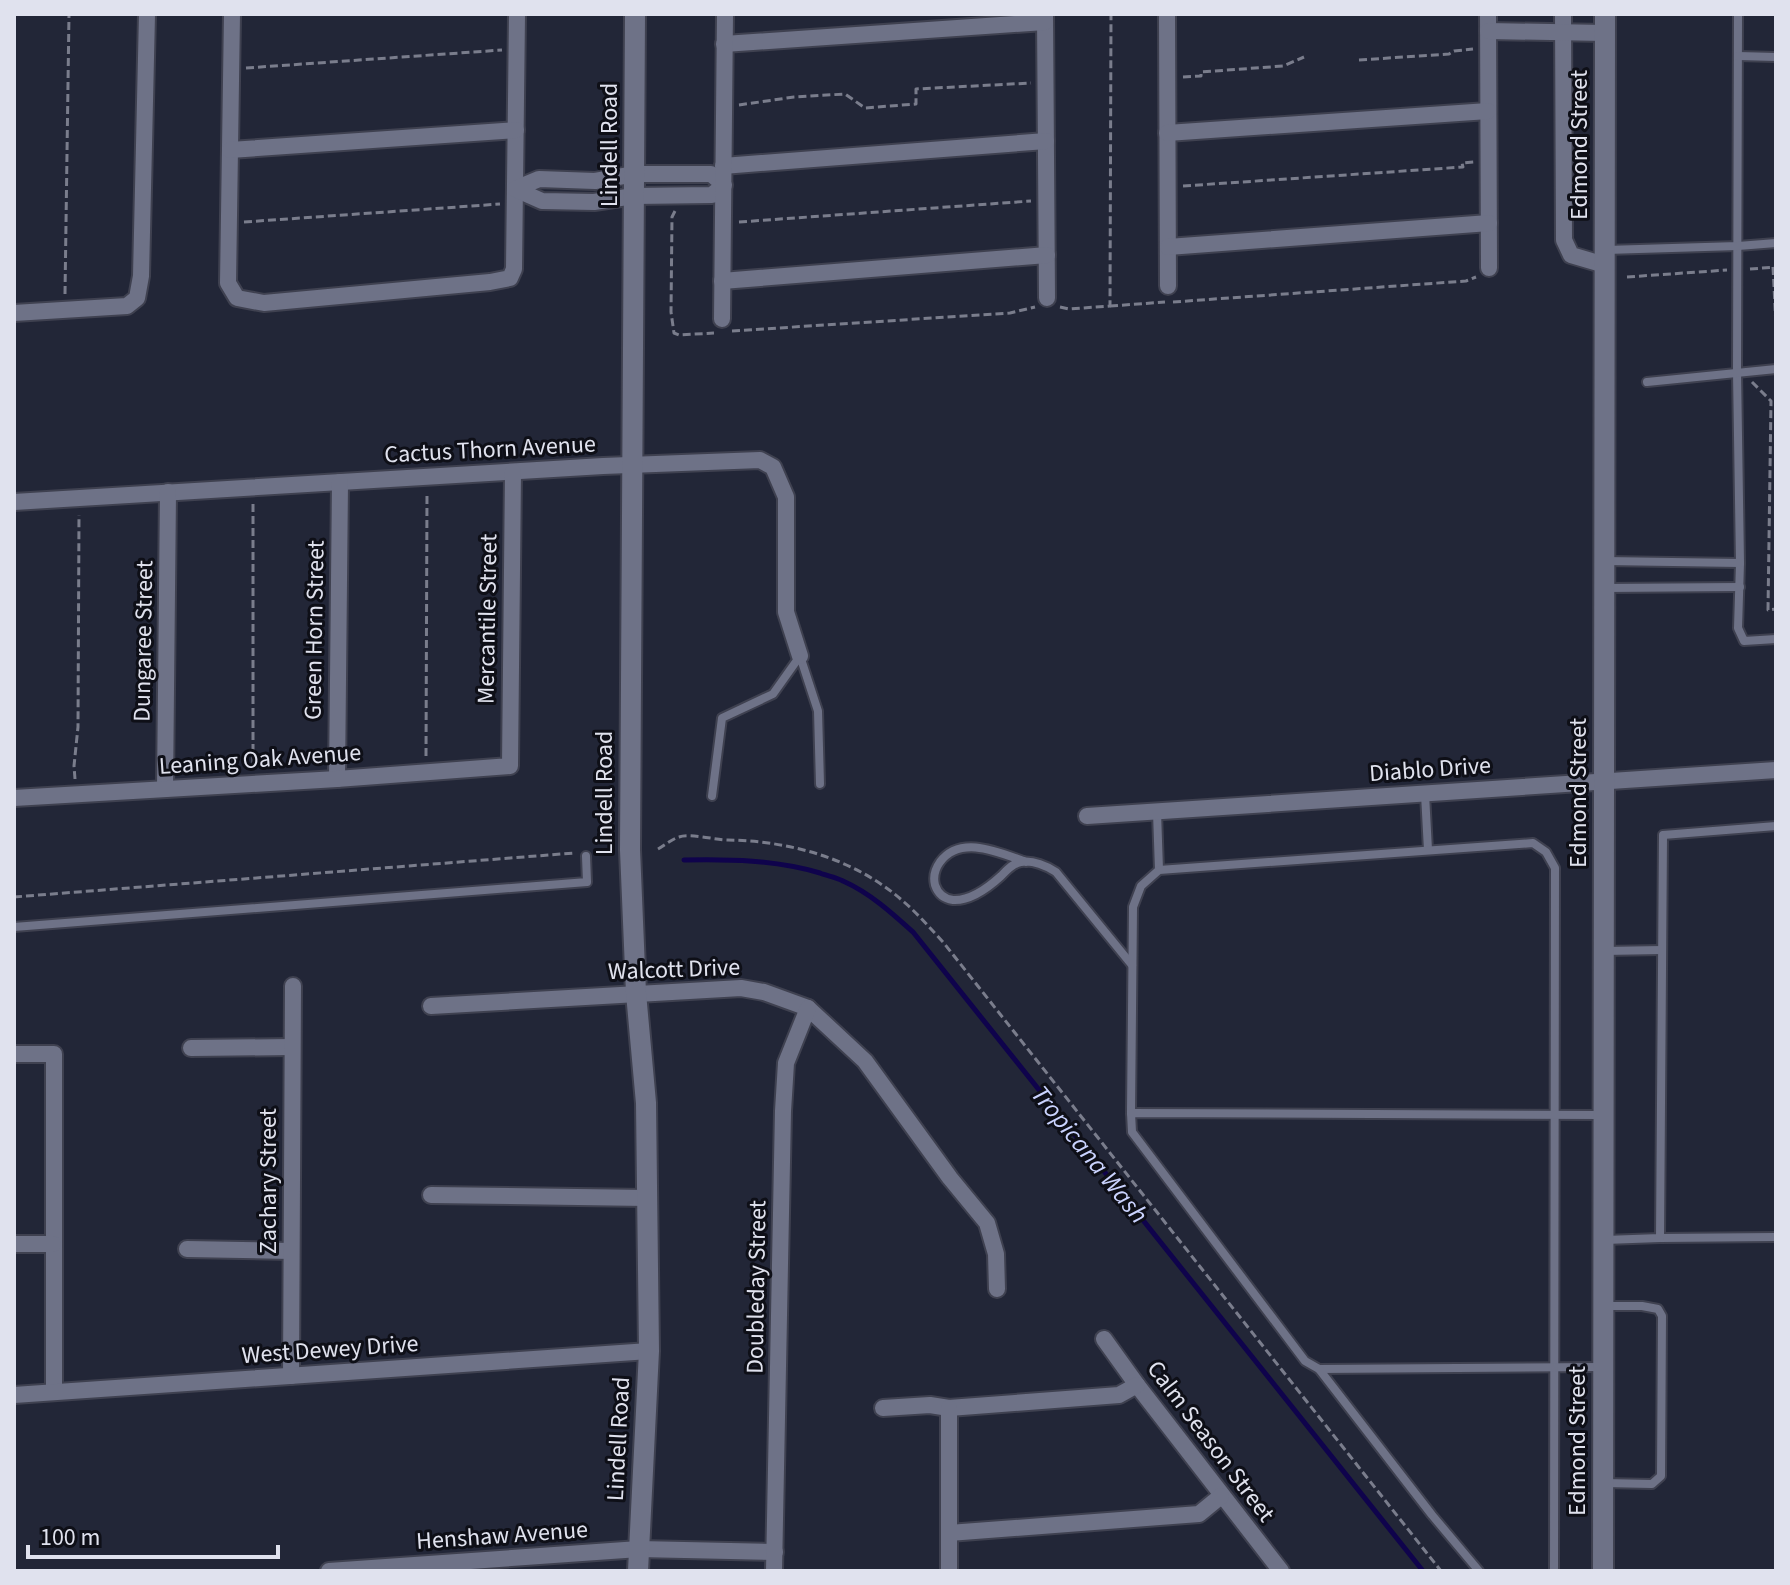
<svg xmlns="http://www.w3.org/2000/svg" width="1790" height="1585" font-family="'Source Sans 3',sans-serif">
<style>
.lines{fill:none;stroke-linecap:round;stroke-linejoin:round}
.stream{stroke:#0f034c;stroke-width:5}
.service-casing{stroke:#3f4150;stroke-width:12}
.minor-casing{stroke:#3f4150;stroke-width:20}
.tertiary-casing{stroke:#3f4150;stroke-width:24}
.path{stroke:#7a7d8c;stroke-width:3;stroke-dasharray:8 4;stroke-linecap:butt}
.service{stroke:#6e7287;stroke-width:8}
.minor{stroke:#6e7287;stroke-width:16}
.tertiary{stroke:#6e7287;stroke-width:20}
.labels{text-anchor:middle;stroke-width:6;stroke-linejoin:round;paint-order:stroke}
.street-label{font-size:24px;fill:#e0e2ee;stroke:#0e0f17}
.water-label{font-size:26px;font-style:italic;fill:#cad3fe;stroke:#0e0f17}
</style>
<rect width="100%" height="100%" fill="#222637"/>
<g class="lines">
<!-- stream -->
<path class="stream" d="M684 860C730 859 775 860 820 873 827 876 836 877 843 881 870 893 892 913 913 932L1423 1571"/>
<!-- service casing -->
<g class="service-casing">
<g id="service">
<polyline points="1738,14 1737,372 1740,563 1738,628 1744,641 1776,639"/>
<polyline points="1738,56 1776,57"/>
<polyline points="1606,250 1738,246 1776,243"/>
<polyline points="1647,382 1776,369"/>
<polyline points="1605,561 1740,563"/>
<polyline points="1604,588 1740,587"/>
<polyline points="800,656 818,711 820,784"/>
<polyline points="1425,794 1428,850"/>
<polyline points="712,796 722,718 773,694 800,656"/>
<polyline points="1157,812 1159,870"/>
<path d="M1026 862C1000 853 961 834 940 862 935 869 933 877 935 885 938 894 945 899 953 900 971 901 989 887 1001 876 1007 870 1013 863 1021 862 1033 860 1047 866 1056 872L1132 965"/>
<polyline points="14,927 587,882 586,856"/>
<polyline points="1604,951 1662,950"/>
<polyline points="1131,1113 1133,907 1141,886 1159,870 1533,843 1546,852 1555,868 1554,1571"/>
<polyline points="1660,1238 1776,1237"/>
<polyline points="1605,1240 1660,1238 1663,835 1776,826"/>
<polyline points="1602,1367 1319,1369 1305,1361 1132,1132 1131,1113 1603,1115"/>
<polyline points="1319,1369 1432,1515 1479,1571"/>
<polyline points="1604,1483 1652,1484 1661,1476 1662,1316 1658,1309 1642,1306 1604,1306"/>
</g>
</g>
<!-- minor casing -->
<g class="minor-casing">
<g id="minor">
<polyline points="232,14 228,283 237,298 264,303 490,282 510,278 514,269 517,14"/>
<polyline points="1045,14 1047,298"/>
<polyline points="1167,14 1168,286"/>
<polyline points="1488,14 1489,268"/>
<polyline points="1563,14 1564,240 1571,255 1605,265"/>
<polyline points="1488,31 1605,33"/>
<polyline points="724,44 1045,22"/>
<polyline points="1167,133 1488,111"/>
<polyline points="230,150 516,130"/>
<polyline points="723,166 1046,141"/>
<polygon points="635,174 711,174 724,185 712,195 634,196 594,202 542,201 515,189 539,179 595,181"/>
<polyline points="1168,247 1489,223"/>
<polyline points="722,281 1047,255"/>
<polyline points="14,313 127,306 137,298 141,276 147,14"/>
<polyline points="722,319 725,14"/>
<polyline points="14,502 603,466 760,460 773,467 786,497 786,612 800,656"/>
<polyline points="337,779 340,482"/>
<polyline points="165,789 168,492"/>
<polyline points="14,798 337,779 510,766 513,472"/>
<polyline points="1087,816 1776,770"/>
<polyline points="431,1006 741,988 764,992 808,1008 865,1061 950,1178 987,1223 996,1254 997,1289"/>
<polyline points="191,1048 292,1047"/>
<polyline points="14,1054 54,1054 54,1392"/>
<polyline points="431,1195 647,1198"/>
<polyline points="14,1244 53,1244"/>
<polyline points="187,1249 291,1251"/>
<polyline points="1104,1339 1137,1385 1281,1571"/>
<polyline points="291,1376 293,986"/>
<polyline points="14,1395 649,1351"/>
<polyline points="883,1408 930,1405 949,1408 1119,1395 1137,1385"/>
<polyline points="949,1533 1199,1514 1221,1496"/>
<polyline points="329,1571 639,1549 775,1552"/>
<polyline points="774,1571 783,1111 786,1063 808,1008"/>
<polyline points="949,1571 949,1408"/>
</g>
</g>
<!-- tertiary casing -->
<g class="tertiary-casing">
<g id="tertiary">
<polyline points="635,14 630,850 636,993 646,1103 649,1351 638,1571"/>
<polyline points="1603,1571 1605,14"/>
</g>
</g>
<!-- path -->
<g class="path">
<polyline points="1359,60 1449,54 1454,51 1473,49"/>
<polyline points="246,68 502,50"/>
<polyline points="1183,77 1201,76 1201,72 1283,66 1304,57"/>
<polyline points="739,105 794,97 845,94 865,108 916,104 916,89 1031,83"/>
<polyline points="1183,186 1463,167 1462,163 1474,162"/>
<polyline points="675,211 672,217 671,312 674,333 679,335 714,333"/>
<polyline points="244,222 500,204"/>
<polyline points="739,222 1031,201"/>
<polyline points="1773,267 1776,326"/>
<polyline points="1750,269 1776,267"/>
<polyline points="1627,277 1727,270"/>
<polyline points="65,294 69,14"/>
<polyline points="1173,302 1466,281 1476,277"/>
<polyline points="1110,306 1165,302"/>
<polyline points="1060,307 1069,309 1110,306 1111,14"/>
<polyline points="732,331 1010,313 1035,307"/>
<polyline points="1752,382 1771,401 1768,610 1776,609"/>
<polyline points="253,504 253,768"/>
<polyline points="426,756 427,492"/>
<polyline points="75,779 74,766 78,727 79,515"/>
<path d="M658 849C665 845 672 839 679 837 691 833 715 840 728 840 791 841 856 859 904 902 918 914 930 928 943 942L1441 1571"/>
<polyline points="14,897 574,853"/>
</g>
<!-- service -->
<use href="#service" class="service"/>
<!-- minor -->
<use href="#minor" class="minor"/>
<!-- tertiary -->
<use href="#tertiary" class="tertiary"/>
</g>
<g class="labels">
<!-- street labels -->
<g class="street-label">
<text transform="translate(609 145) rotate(-90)" y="8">Lindell Road</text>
<text transform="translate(1579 145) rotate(-90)" y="8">Edmond Street</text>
<text transform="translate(490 449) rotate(-3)" y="8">Cactus Thorn Avenue</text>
<text transform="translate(487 619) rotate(-89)" y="8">Mercantile Street</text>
<text transform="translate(314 630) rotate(-89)" y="8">Green Horn Street</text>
<text transform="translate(143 641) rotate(-89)" y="8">Dungaree Street</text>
<text transform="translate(260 759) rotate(-4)" y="8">Leaning Oak Avenue</text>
<text transform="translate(1430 769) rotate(-4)" y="8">Diablo Drive</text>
<text transform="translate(604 793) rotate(-90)" y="8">Lindell Road</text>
<text transform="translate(1578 793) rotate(-90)" y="8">Edmond Street</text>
<text transform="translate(674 969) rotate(-2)" y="8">Walcott Drive</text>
<text transform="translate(268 1181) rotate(-90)" y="8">Zachary Street</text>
<text transform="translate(756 1287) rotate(-89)" y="8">Doubleday Street</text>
<text transform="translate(330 1349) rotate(-4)" y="8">West Dewey Drive</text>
<text transform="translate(618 1439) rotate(-87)" y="8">Lindell Road</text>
<text transform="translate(1211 1441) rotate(53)" y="8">Calm Season Street</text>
<text transform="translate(1577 1441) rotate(-90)" y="8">Edmond Street</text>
<text transform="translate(502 1535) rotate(-4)" y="8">Henshaw Avenue</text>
</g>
<!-- water labels -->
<g class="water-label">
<text transform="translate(1090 1154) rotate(51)" y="9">Tropicana Wash</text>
</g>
</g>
<!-- border -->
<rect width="1790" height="1585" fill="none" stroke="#e0e2ee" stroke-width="32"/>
<!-- scale -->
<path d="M28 1545v12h250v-12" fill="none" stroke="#e0e2ee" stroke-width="4"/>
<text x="40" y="1545" font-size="24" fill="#e0e2ee" stroke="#0e0f17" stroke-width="6" paint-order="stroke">100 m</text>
</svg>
